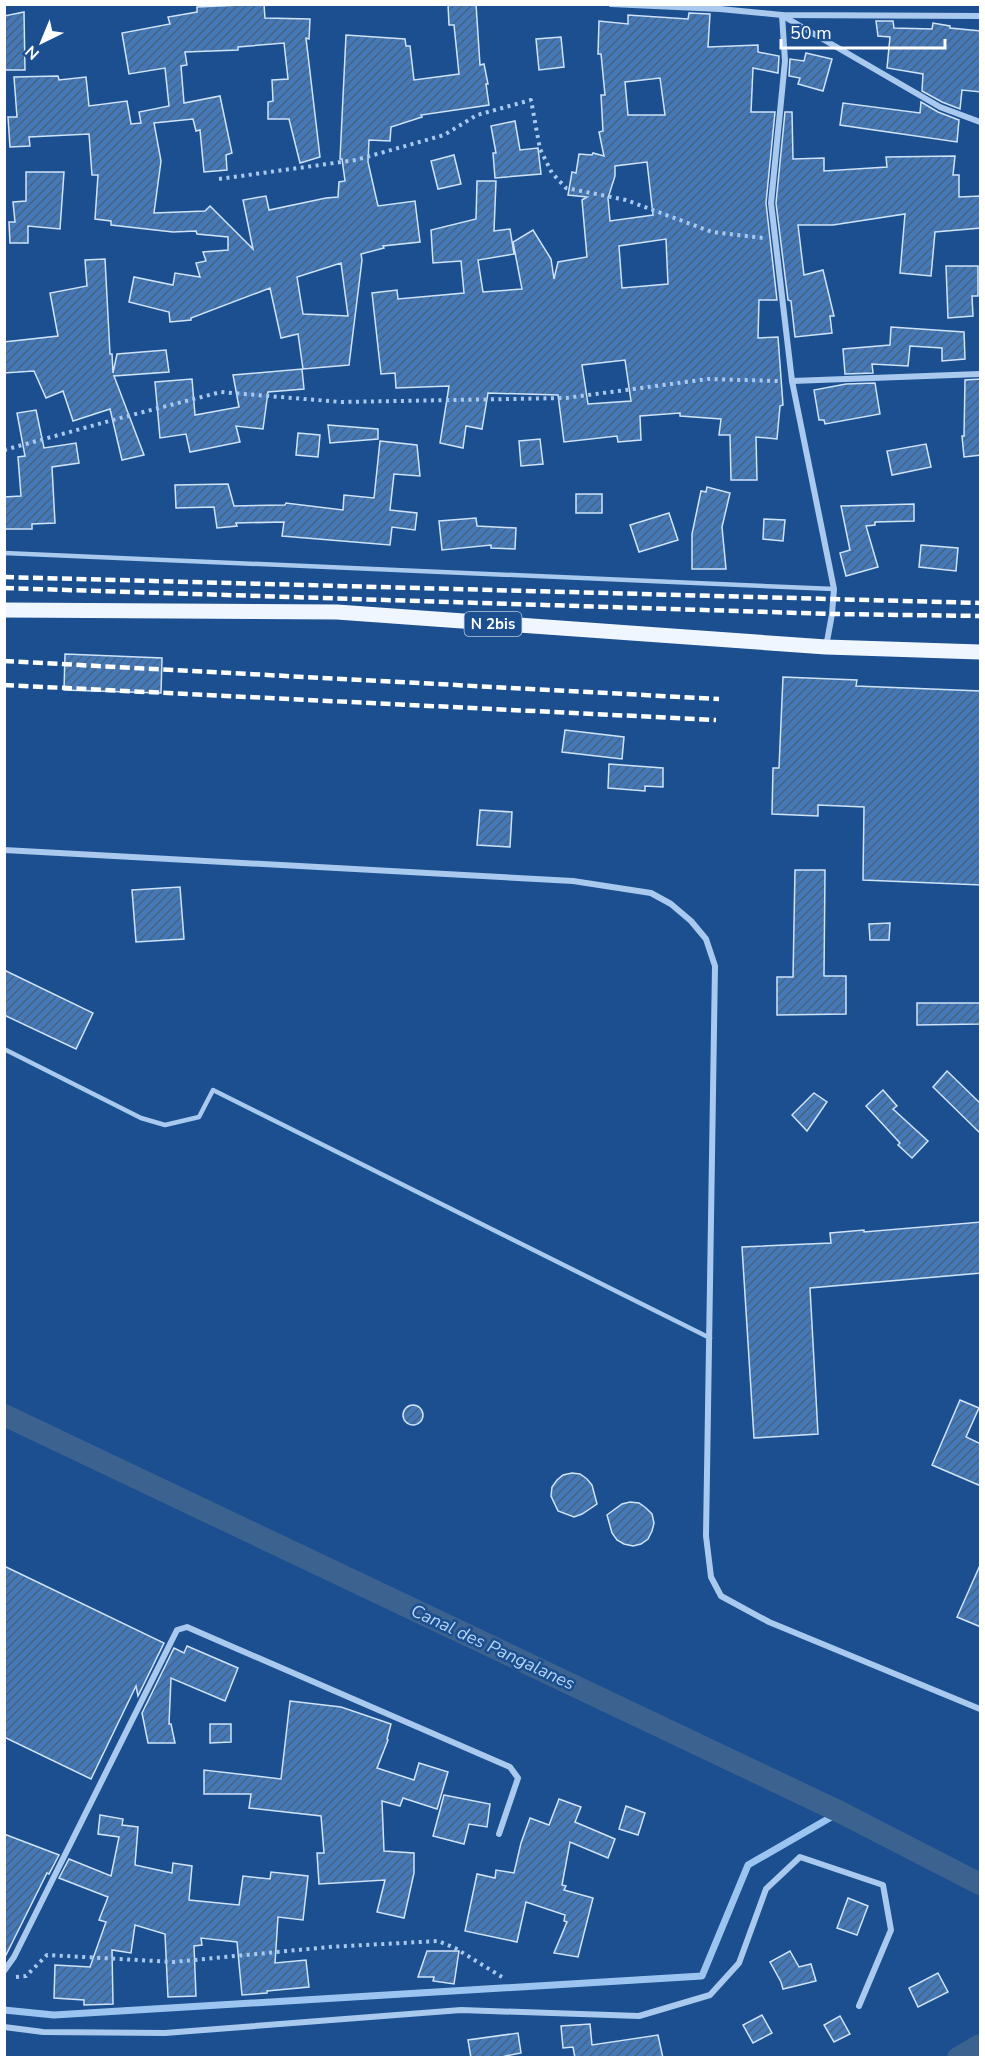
<svg xmlns="http://www.w3.org/2000/svg" width="985" height="2062" font-family="'Nunito Sans',sans-serif">
<style>
.lines{fill:none;stroke-linecap:round;stroke-linejoin:round}
.stream{stroke:#9cc4f0;stroke-width:7}
.canal{stroke:#3c6290;stroke-width:22}
.building{fill:url(#building-hatch);stroke:#cfe3fa;stroke-width:1.5;fill-rule:evenodd}
.path{stroke:#a9c9ee;stroke-width:4;stroke-dasharray:3 4.5;stroke-linecap:butt}
.lane{stroke:#a9c9ee;stroke-width:4.5}
.street{stroke:#a9c9ee;stroke-width:6}
.primary{stroke:#f0f6ff;stroke-width:15}
.rail{stroke:#fff;stroke-width:4.5;stroke-dasharray:10 4.5;stroke-linecap:butt}
.labels{text-anchor:middle;stroke-width:5;stroke-linejoin:round;paint-order:stroke}
.shield{fill:#1b4f8f;stroke:#bbcadd;stroke-width:1.5}
.shield-label{font-size:15px;font-weight:bold;fill:#fff}
.water-label{font-size:18px;font-style:italic;fill:#b5d3f5;stroke:#1b4f8f}
</style>
<defs>
<pattern id="building-hatch" width="6" height="6" patternUnits="userSpaceOnUse" patternTransform="scale(1.5)"><rect width="6" height="6" fill="#4478b7"/><path d="M-1 1l2-2M0 6l6-6M5 7l2-2" fill="none" stroke="#486282"/></pattern>
</defs>
<rect width="100%" height="100%" fill="#1b4f8f"/>
<g class="lines">
<!-- stream -->
<polyline class="stream" points="4,2010 54,2015 702,1976 748,1865 840,1812"/>
<!-- canal -->
<g class="canal">
<polyline points="4,1415 840,1812 980,1884"/>
<polyline points="958,2058 980,2045"/>
</g>
</g>
<!-- building -->
<g class="building">
<path d="M264 4 265 18 310 19 309 39 306 38 320 157 300 163 289 119H268V102L273 101 272 80 288 79 284 43 238 47V50L185 52 187 65 181 66 184 103 220 96 232 153 226 155 227 170 204 172 200 130 196 131 193 119 154 123 161 161 154 213 205 211 210 206 253 249 243 200 266 196 269 210 326 198 338 197 339 182 345 181 342 159H340L346 35 405 39 406 46H410L414 80 459 74 454 25H449L448 4H476L480 65 484 64 488 84H486L489 105 421 115 422 117 391 127 390 141 369 140 368 162 378 206 415 201 420 242 383 246 384 248 361 254 362 260 349 365 303 369 298 334 281 338 270 288 191 318V320L170 322 169 312 129 302 134 277 173 285 175 273 200 277 196 263 206 261 203 252 228 250V237L197 234 196 231 173 232 111 225V221L95 219 98 175H92L89 134 29 137 30 146 10 147 8 117H17L14 77 58 76 59 80 86 77 89 106 127 101 131 124 141 123 139 112 169 106 165 68 129 74 122 33 170 24 168 17 197 12V7ZM341 263 348 316 303 314 297 277Z"/>
<polygon points="24,12 25,70 4,70 4,16"/>
<path d="M689 13 710 14 708 47 758 45V52L779 56 778 73 753 68 751 112H775L766 203 777 300H759L758 338 778 337 783 405 780 406 777 439 756 437 757 480H731L730 435H719L721 419 680 416V413L640 416 641 440 618 442 617 436 564 442 558 395 488 393 482 429 466 426 463 448 440 443 449 386 396 388 395 373 381 374 372 293 397 290 398 299 464 293 461 261 433 263 431 230 476 219 477 181H496L494 231 510 229 514 254 478 260 483 292 522 289 513 242 533 230 551 259 554 279 558 262 587 257 582 200 587 197 568 195 572 172 576 173 579 154 592 155 593 153 604 156 599 132 603 131 601 95H605L601 54H598L599 21 628 24V15L688 19ZM660 78 665 115H628L625 82ZM647 162 653 215 610 221 608 198 615 176V166ZM666 239 668 284 622 288 619 246ZM625 360 631 401 588 404 582 365Z"/>
<polygon points="876,21 893,21 894,28 932,29 933,23 950,26 950,28 981,31 981,92 962,90 960,109 942,102 922,91 923,74 887,68 890,37 878,36"/>
<polygon points="561,37 564,67 539,70 536,39"/>
<polygon points="806,53 832,59 823,91 798,84 800,78 789,76 790,59 804,61"/>
<polygon points="921,102 938,112 959,120 957,142 840,125 843,103 920,113"/>
<polygon points="785,112 792,112 793,159 824,158 824,171 887,167 886,157 955,156 953,175 959,175 959,197 980,196 981,228 935,232 931,276 900,273 905,214 833,225 798,225 804,275 823,270 834,316 830,316 832,333 795,337 791,301 788,300 776,203"/>
<polygon points="515,121 520,150 538,148 541,174 495,178 493,153 496,153 491,126"/>
<polygon points="454,155 461,184 438,189 431,161"/>
<polygon points="26,172 64,172 60,229 28,226 28,243 10,243 9,222 15,222 13,202 26,201"/>
<polygon points="105,259 110,354 112,354 113,373 117,354 166,350 169,372 114,376 144,455 122,460 110,409 73,421 63,391 46,398 34,371 4,373 4,342 58,336 50,293 87,286 85,260"/>
<polygon points="946,266 978,266 978,296 972,296 973,316 948,318"/>
<polygon points="891,327 964,332 965,359 942,361 942,348 910,346 908,366 872,364 873,373 845,374 843,349 890,345"/>
<polygon points="302,369 304,389 268,392 263,429 236,426 240,442 190,452 186,434 160,438 155,382 192,379 195,415 239,407 233,375"/>
<polygon points="981,379 981,455 964,457 962,436 964,436 965,380"/>
<polygon points="875,383 880,414 825,424 824,420 819,420 814,390 846,384"/>
<polygon points="36,410 44,448 76,443 79,463 52,467 55,523 32,524 32,529 4,529 4,497 21,496 18,457 25,456 17,413"/>
<polygon points="328,425 378,429 378,439 330,443"/>
<polygon points="298,433 320,435 318,457 296,455"/>
<polygon points="540,439 543,464 521,466 519,441"/>
<polygon points="380,441 417,445 420,476 394,474 390,510 417,513 415,530 392,527 390,545 282,536 284,522 236,523 237,526 217,528 214,507 176,508 175,485 228,484 234,506 285,505 286,503 343,510 344,495 374,498"/>
<polygon points="926,444 931,467 892,475 887,451"/>
<polygon points="707,487 730,493 722,527 726,569 692,569 692,534 701,491 706,492"/>
<rect x="576" y="494" width="26" height="19"/>
<polygon points="914,504 914,521 875,522 875,525 866,526 878,567 846,576 840,553 850,550 841,506"/>
<polygon points="669,513 678,540 639,552 630,525"/>
<polygon points="476,518 477,526 516,528 515,549 491,548 491,545 442,550 439,521"/>
<polygon points="764,519 785,520 783,541 763,539"/>
<polygon points="921,545 958,548 956,571 919,567"/>
<polygon points="65,654 162,658 161,693 64,690"/>
<polygon points="783,677 857,680 856,686 981,691 981,885 863,880 864,807 818,805 818,816 772,814 773,768 779,768"/>
<polygon points="565,730 624,737 622,759 562,752"/>
<polygon points="609,764 663,768 663,787 645,786 645,791 608,788"/>
<polygon points="480,810 512,812 510,847 477,845"/>
<polygon points="795,870 825,870 824,976 846,976 846,1014 777,1015 777,977 793,977"/>
<polygon points="180,887 184,939 136,942 132,890"/>
<polygon points="890,923 889,940 870,940 869,924"/>
<polygon points="4,970 93,1013 76,1049 4,1015"/>
<polygon points="917,1003 981,1003 981,1024 917,1025"/>
<polygon points="947,1071 981,1104 981,1134 933,1087"/>
<polygon points="883,1090 897,1106 893,1109 928,1141 912,1158 898,1145 900,1143 866,1106"/>
<polygon points="814,1093 827,1102 807,1131 792,1115"/>
<polygon points="981,1222 981,1273 810,1288 818,1434 754,1438 742,1247 831,1243 830,1233 864,1230 864,1232"/>
<polygon points="960,1400 979,1408 966,1437 981,1444 981,1486 932,1465"/>
<circle cx="413" cy="1415" r="10"/>
<polygon points="572,1473 580,1474 587,1479 592,1485 597,1504 582,1514 574,1517 558,1511 551,1496 552,1487 557,1480 563,1475"/>
<polygon points="630,1502 639,1503 646,1508 652,1514 654,1523 652,1531 648,1539 641,1544 633,1546 624,1544 617,1540 612,1533 607,1515 622,1504"/>
<polygon points="981,1563 981,1627 957,1617"/>
<polygon points="4,1566 164,1643 138,1696 136,1686 91,1779 4,1737"/>
<polygon points="187,1646 238,1668 225,1701 171,1678 169,1724 171,1724 175,1743 148,1743 142,1713 174,1648 184,1653"/>
<polygon points="290,1701 341,1707 391,1724 387,1739 388,1740 377,1768 414,1780 419,1763 448,1772 437,1809 403,1798 400,1806 382,1801 384,1851 414,1853 414,1873 404,1918 377,1912 385,1880 319,1884 317,1853 324,1853 321,1816 249,1808 251,1794 204,1794 204,1770 281,1779"/>
<polygon points="210,1724 231,1724 231,1742 210,1743"/>
<polygon points="444,1795 490,1804 487,1827 469,1824 464,1844 433,1836"/>
<polygon points="559,1799 581,1807 575,1822 615,1839 608,1858 570,1842 562,1885 566,1886 564,1890 593,1898 578,1957 554,1953 567,1922 564,1921 565,1915 526,1902 517,1942 465,1931 477,1874 495,1878 496,1870 514,1873 521,1843 530,1818 549,1825"/>
<polygon points="626,1806 645,1813 638,1835 619,1829"/>
<polygon points="100,1815 123,1819 122,1825 138,1827 135,1865 172,1873 173,1863 192,1866 189,1900 239,1905 243,1876 270,1879 271,1872 308,1876 303,1920 278,1917 275,1963 306,1960 309,1987 267,1991 267,1993 242,1995 237,1942 201,1938 202,1945 194,1946 196,1996 168,1997 165,1934 135,1925 131,1953 112,1950 113,2004 84,2005 84,2000 54,1998 55,1965 90,1967 106,1922 99,1920 108,1897 59,1878 69,1859 111,1876 119,1837 98,1834"/>
<polygon points="4,1834 59,1855 49,1874 47,1873 4,1959"/>
<polygon points="848,1898 868,1906 857,1935 837,1928"/>
<polygon points="427,1951 459,1951 454,1984 433,1981 434,1977 418,1977"/>
<polygon points="790,1951 799,1967 811,1964 816,1981 783,1989 781,1982 770,1962"/>
<polygon points="938,1973 948,1992 918,2007 909,1988"/>
<polygon points="762,2015 772,2033 753,2043 743,2025"/>
<polygon points="840,2016 850,2034 834,2042 824,2025"/>
<polygon points="590,2024 592,2045 658,2035 663,2058 575,2058 573,2047 563,2048 561,2026"/>
<polygon points="518,2033 521,2053 505,2056 505,2058 471,2058 468,2040"/>
</g>
<g class="lines">
<!-- path -->
<g class="path">
<polyline points="4,163 4,221"/>
<polyline points="219,179 356,160 444,135 477,115 531,100 540,149 552,173 566,188 626,200 712,232 763,238"/>
<polyline points="4,450 124,417 221,392 341,402 566,398 708,379 779,381"/>
<polyline points="16,1977 26,1976 47,1955 173,1962 329,1947 438,1941 455,1948 502,1977"/>
</g>
<!-- lane -->
<g class="lane">
<polyline points="4,553 834,589"/>
<polyline points="4,1049 141,1118 165,1125 199,1117 213,1090 710,1338"/>
</g>
<!-- street -->
<g class="street">
<polyline points="611,4 720,9 782,15 980,16"/>
<polyline points="782,15 785,61 771,203 792,381 834,589 832,614 826,647"/>
<polyline points="783,16 940,107 980,122"/>
<polyline points="792,381 980,374"/>
<polyline points="4,850 573,881 651,893 671,904 691,921 706,939 715,966 706,1536 711,1577 721,1596 769,1622 980,1709"/>
<polyline points="4,1971 14,1957 177,1630 187,1627 510,1767 518,1778 499,1834"/>
<polyline points="4,2027 43,2032 165,2033 461,2010 639,2016 710,1995 739,1963 766,1889 800,1857 883,1885 891,1930 859,2006"/>
</g>
<!-- primary -->
<polyline class="primary" points="4,610 337,612 826,647 980,652"/>
<!-- rail -->
<g class="rail">
<polyline points="4,577 980,603"/>
<polyline points="4,588 832,614 980,616"/>
<polyline points="4,661 719,699"/>
<polyline points="4,685 716,720"/>
</g>
</g>
<g class="labels">
<!-- shield labels -->
<rect class="shield" x="464.5" y="612" width="57" height="24" rx="4.5"/>
<g class="shield-label">
<text x="493" y="629">N 2bis</text>
</g>
<!-- water labels -->
<g class="water-label">
<text transform="translate(493 1647) rotate(25)" y="6">Canal des Pangalanes</text>
</g>
</g>
<!-- border -->
<rect width="985" height="2062" fill="none" stroke="#ffffff" stroke-width="12"/>
<!-- north arrow -->
<g transform="translate(42 42) rotate(223)" stroke="#1b4f8f" stroke-width="4.5" paint-order="stroke">
<path d="M0-4.5L10 22L0 15L-10 22Z" fill="#ffffff"/>
<text y="-9" font-size="16" font-weight="bold" text-anchor="middle" fill="#ffffff">N</text>
</g>
<!-- scale -->
<path d="M781 39v9h164v-9" fill="none" stroke="#ffffff" stroke-width="3"/>
<text x="790" y="39" font-size="18" fill="#ffffff" stroke="#1b4f8f" stroke-width="4.5" paint-order="stroke">50 m</text>
</svg>
